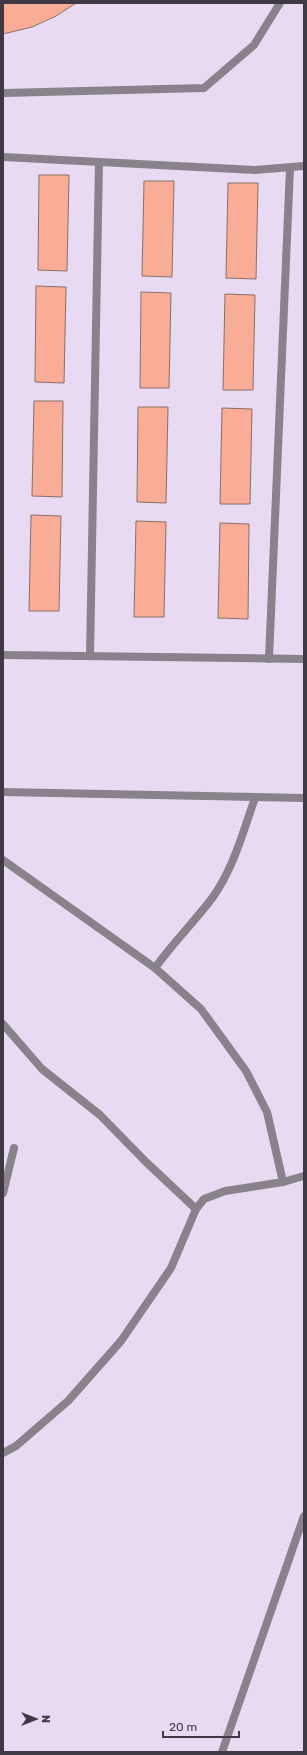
<svg xmlns="http://www.w3.org/2000/svg" width="307" height="1755" font-family="Rubik,sans-serif">
<style>
.building{fill:#f9ad97;stroke:#8a6f67}
.lines{fill:none;stroke-linecap:round;stroke-linejoin:round}
.lane{stroke:#89828b;stroke-width:8}
.street{stroke:#89828b;stroke-width:8}
</style>
<rect width="100%" height="100%" fill="#e7daf2"/>
<!-- building -->
<g class="building">
<polygon points="3,3 76,3 56,16 32,27 3,34"/>
<polygon points="39,175 69,175 67,271 38,270"/>
<polygon points="144,181 174,181 172,277 142,276"/>
<polygon points="228,183 258,183 256,279 226,278"/>
<polygon points="36,286 66,287 64,383 35,382"/>
<polygon points="141,292 171,293 169,388 140,388"/>
<polygon points="225,294 255,295 253,390 223,390"/>
<polygon points="34,401 63,401 62,497 32,496"/>
<polygon points="138,407 168,407 166,503 137,502"/>
<polygon points="222,408 252,409 250,504 220,504"/>
<polygon points="31,515 61,516 59,611 29,611"/>
<polygon points="136,521 166,522 164,617 134,617"/>
<polygon points="220,523 249,524 248,619 218,618"/>
</g>
<g class="lines">
<!-- lane -->
<g class="lane">
<polyline points="3,93 204,88 254,45 280,3"/>
<polyline points="3,157 255,170 304,166"/>
<polyline points="3,655 304,659"/>
<polyline points="90,656 99,162"/>
<polyline points="269,659 290,168"/>
</g>
<!-- street -->
<g class="street">
<polyline points="3,792 304,798"/>
<path d="M3 860 155 968C173 943 195 921 213 897 234 867 243 832 255 798"/>
<polyline points="155,968 201,1009 246,1071 267,1112 283,1182"/>
<polyline points="3,1024 42,1069 100,1115 145,1161 196,1209"/>
<polyline points="3,1193 14,1148"/>
<polyline points="3,1453 16,1446 68,1401 121,1341 171,1268 196,1209 204,1199 225,1191 283,1182 304,1176"/>
<polyline points="222,1752 304,1516"/>
</g>
</g>
<!-- border -->
<rect width="307" height="1755" fill="none" stroke="#3e3942" stroke-width="8"/>
<!-- north arrow -->
<g transform="translate(36 1719) rotate(90)" stroke="#e7daf2" stroke-width="3" paint-order="stroke">
<path d="M0-3L7 15L0 10L-7 15Z" fill="#3e3942"/>
<text y="-6" font-size="11" font-weight="bold" text-anchor="middle" fill="#3e3942">N</text>
</g>
<!-- scale -->
<path d="M163 1731v6h76v-6" fill="none" stroke="#3e3942" stroke-width="2"/>
<text x="169" y="1731" font-size="12" fill="#3e3942" stroke="#e7daf2" stroke-width="3" paint-order="stroke">20 m</text>
</svg>
